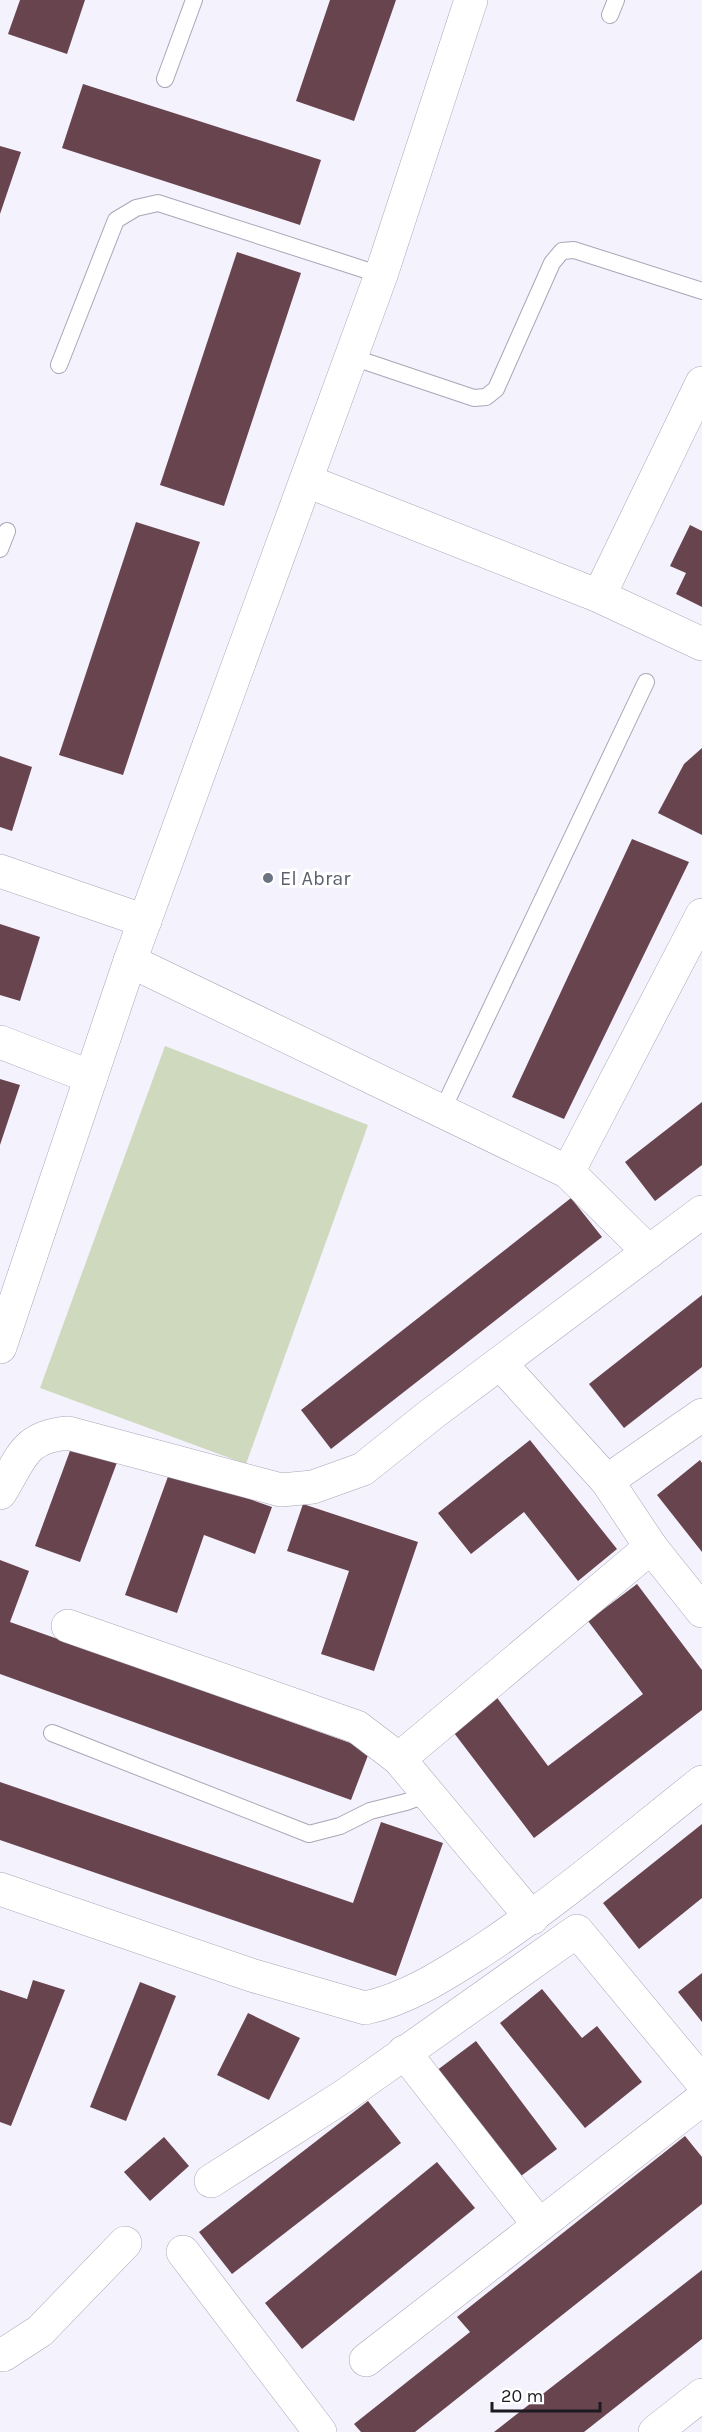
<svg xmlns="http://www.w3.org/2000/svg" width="702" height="2432" font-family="Karla,sans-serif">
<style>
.pitch{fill:#ced9be}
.building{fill:#68444f}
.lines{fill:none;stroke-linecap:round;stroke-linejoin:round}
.service-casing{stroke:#a9a6b7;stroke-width:18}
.minor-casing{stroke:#a9a6b7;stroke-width:34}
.service{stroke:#fff;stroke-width:16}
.minor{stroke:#fff;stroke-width:33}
.worship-dot{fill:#6b7280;stroke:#fff;stroke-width:2}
.labels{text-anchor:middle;stroke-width:6;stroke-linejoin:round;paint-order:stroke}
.worship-label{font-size:20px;fill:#5b616d;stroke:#fff;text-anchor:start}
</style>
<rect width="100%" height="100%" fill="#f4f2fd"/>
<!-- pitch -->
<polygon class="pitch" points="165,1046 368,1125 246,1464 40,1388"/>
<!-- building -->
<g class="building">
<polygon points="20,0 85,0 67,54 8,34"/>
<polygon points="330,0 396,0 354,121 296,101"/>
<polygon points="83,84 321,160 300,225 62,148"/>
<polygon points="0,146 21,152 0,214"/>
<polygon points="237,252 301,273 224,506 160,485"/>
<polygon points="136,522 200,542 123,775 59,755"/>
<polygon points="690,525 702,531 702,607 676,594 686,573 670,566"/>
<polygon points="702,748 702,835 658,813 684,764"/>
<polygon points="0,756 32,767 12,831 0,827"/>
<polygon points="632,839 689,862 564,1119 512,1097"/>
<polygon points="0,924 40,937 20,1001 0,995"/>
<polygon points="0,1079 20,1085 0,1145"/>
<polygon points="702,1102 702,1165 655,1201 625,1162"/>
<polygon points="571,1198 602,1237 331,1449 301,1410"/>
<polygon points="702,1295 702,1367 624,1428 589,1384"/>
<polygon points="74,1440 119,1457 80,1562 35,1546"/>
<polygon points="530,1440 617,1549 578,1581 524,1512 471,1554 438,1513"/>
<polygon points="700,1460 702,1463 702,1552 657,1495"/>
<polygon points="170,1471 272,1507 255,1554 204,1535 177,1613 125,1595"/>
<polygon points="303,1504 418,1542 374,1671 321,1654 349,1571 287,1551"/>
<polygon points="0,1560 29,1571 10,1622 370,1750 351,1800 0,1674"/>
<polygon points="637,1584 702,1670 702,1710 534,1838 451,1729 495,1695 548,1766 643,1694 588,1621"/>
<polygon points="0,1782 353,1903 381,1822 443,1843 396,1976 0,1840"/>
<polygon points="702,1824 702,1898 639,1949 603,1903"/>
<polygon points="702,1973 702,2022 678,1992"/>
<polygon points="33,1980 65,1990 11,2126 0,2122 0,1990 27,1999"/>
<polygon points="140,1982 176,1996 126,2121 90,2107"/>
<polygon points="542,1989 582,2038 597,2026 642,2082 585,2128 500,2023"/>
<polygon points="248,2013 300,2038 269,2100 217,2075"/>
<polygon points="476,2041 557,2149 509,2185 428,2077"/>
<polygon points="368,2101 401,2143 232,2274 199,2232"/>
<polygon points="685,2136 702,2157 702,2204 415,2432 361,2432 354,2424 470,2332 457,2317"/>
<polygon points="164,2137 189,2166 150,2201 124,2172"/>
<polygon points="437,2162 475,2208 302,2349 265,2303"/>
<polygon points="702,2270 702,2339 584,2432 494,2432"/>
</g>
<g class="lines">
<!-- service casing -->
<g class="service-casing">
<g id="service">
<polyline points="610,15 616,0"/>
<polyline points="165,79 194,0"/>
<polyline points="352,357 474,398 486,397 496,389 552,263 562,251 574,250 702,291"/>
<polyline points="59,365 116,220 136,208 158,203 381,275"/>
<polyline points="0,549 7,531"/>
<polyline points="442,1111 646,682"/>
<polyline points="52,1733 309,1834 340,1826 370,1811 406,1802 428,1794"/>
</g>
</g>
<!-- minor casing -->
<g class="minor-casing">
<g id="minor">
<polyline points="307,481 599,596 702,644"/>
<polyline points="599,596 702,383"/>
<polyline points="0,871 145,921"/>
<polyline points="130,961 568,1172 649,1252"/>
<polyline points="0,1042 91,1077"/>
<polyline points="568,1172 702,915"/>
<polyline points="0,1347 130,961 381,275 471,0"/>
<polyline points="500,1363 607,1481 651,1547 702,1611"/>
<polyline points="607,1481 702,1415"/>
<path d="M0 1493C22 1458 23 1437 68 1433L281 1490 313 1487 363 1469 433 1413 702 1212"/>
<polyline points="68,1626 357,1727 399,1759 532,1918"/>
<polyline points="399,1759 651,1547"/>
<path d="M0 1889 251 1975 365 2008C407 1999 444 1975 480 1952 558 1901 629 1840 702 1782"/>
<polyline points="404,2052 539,2225"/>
<polyline points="211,2181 344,2096 577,1931 702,2082"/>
<polyline points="183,2252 320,2432"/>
<polyline points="0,2354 3,2355 40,2331 125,2243"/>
<polyline points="366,2360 702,2099"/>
<polyline points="655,2432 702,2395"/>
</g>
</g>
<!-- service -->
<use href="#service" class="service"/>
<!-- minor -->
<use href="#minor" class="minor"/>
</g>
<!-- markers -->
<circle class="worship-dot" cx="268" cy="878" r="6"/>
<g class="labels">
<!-- worship labels -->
<g class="worship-label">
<text x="280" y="885">El Abrar</text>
</g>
</g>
<!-- scale -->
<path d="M492 2402v9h108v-9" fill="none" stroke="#1b1a20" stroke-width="3"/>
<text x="501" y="2402" font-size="18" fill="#1b1a20" stroke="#ffffff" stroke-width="4.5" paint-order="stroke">20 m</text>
</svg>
